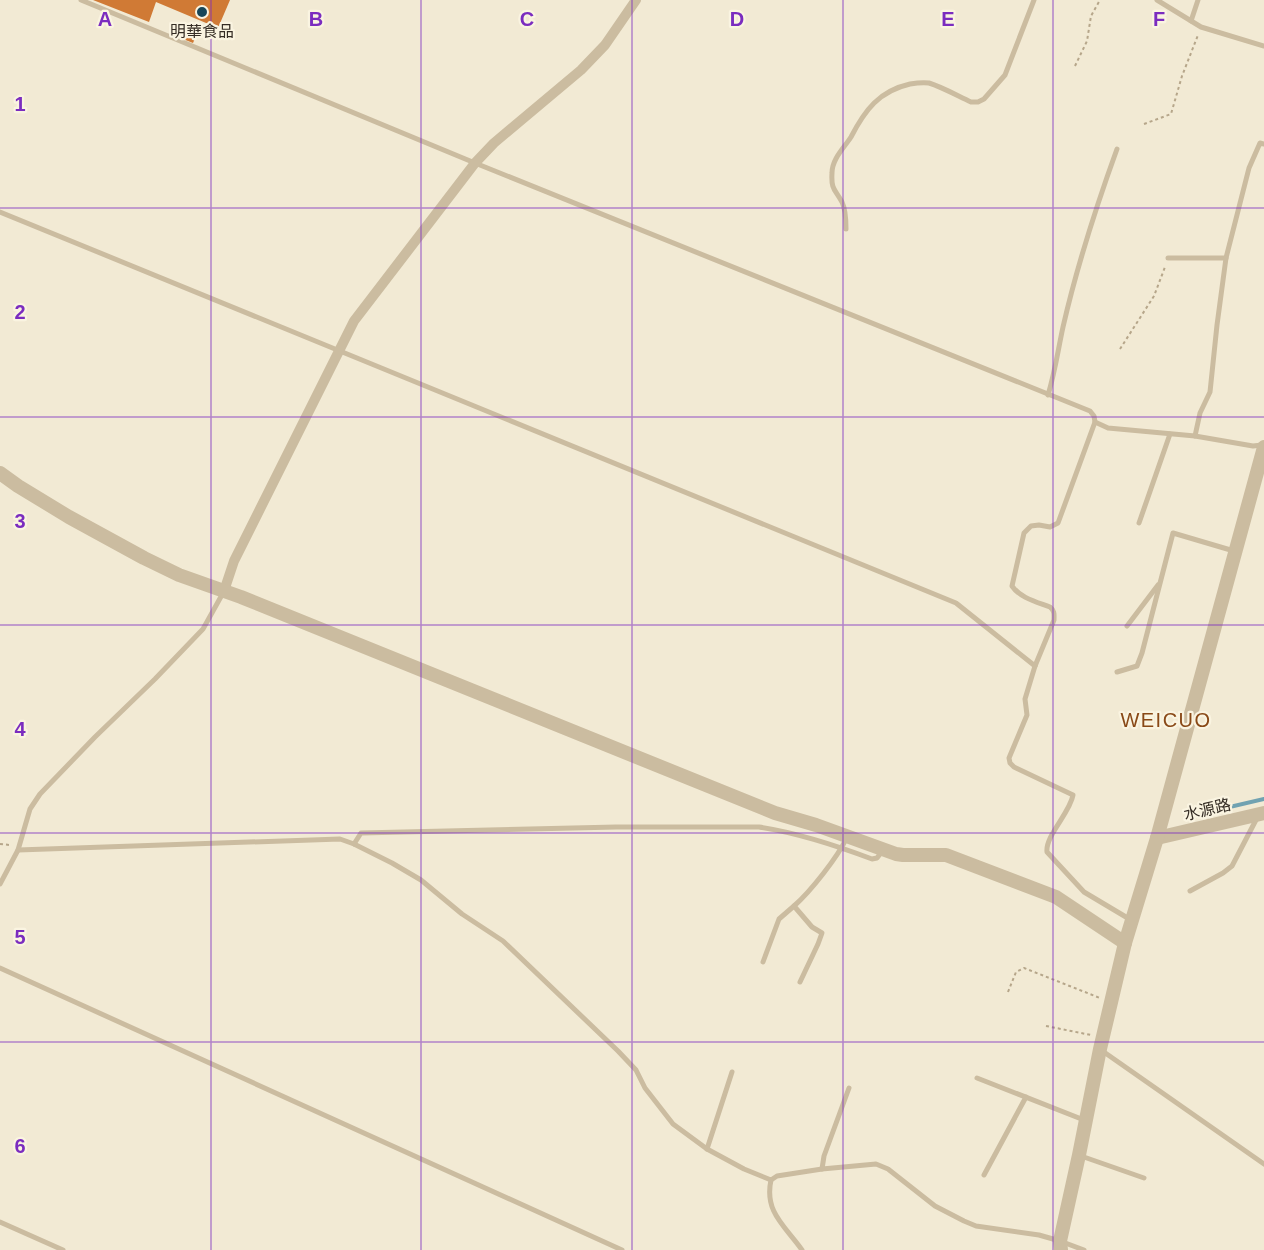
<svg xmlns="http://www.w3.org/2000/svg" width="1264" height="1250" font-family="Helvetica,'Noto Sans TC',sans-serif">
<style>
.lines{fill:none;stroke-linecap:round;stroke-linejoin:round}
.stream{stroke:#71a2b1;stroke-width:4}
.building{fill:#d07a35}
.path{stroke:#b6a68a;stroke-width:2;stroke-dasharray:3 3;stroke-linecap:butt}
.service{stroke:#cbbca0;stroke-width:5}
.minor{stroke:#cbbca0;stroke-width:10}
.tertiary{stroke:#cbbca0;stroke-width:14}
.grid{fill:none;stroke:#7b2cbf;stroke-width:1.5;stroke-opacity:0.55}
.poi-dot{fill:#174658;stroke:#faf4e1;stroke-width:2}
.labels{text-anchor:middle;stroke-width:4.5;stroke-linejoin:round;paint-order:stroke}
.poi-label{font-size:16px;fill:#342c24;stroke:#faf4e1}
.street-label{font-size:16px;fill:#342c24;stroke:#faf4e1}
.quarter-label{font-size:20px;letter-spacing:1.5px;fill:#894917;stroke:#faf4e1}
.grid-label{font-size:20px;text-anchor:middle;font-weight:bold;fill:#7b2cbf;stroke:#faf4e1;stroke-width:4.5;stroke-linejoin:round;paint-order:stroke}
</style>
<rect width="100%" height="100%" fill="#f2ead4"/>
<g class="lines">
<!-- stream -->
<polyline class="stream" points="1204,813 1264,799"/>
</g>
<!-- building -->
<g class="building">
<polygon points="93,0 230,0 218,28 156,2 149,22"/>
<polygon points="176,28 196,36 193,43 173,35"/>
</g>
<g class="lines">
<!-- path -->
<g class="path">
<polyline points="1075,66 1087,41 1091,16 1100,0"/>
<polyline points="1144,124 1171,114 1182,76 1198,35"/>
<polyline points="1120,349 1154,296 1165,267"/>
<polyline points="0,844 10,845"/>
<polyline points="1008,992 1016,972 1024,968 1100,998"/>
<polyline points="1046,1026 1091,1035"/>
</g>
<!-- service -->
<g class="service">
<polyline points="81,0 475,163 1090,411 1094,416 1095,422 1108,428 1195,436 1253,446 1262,445"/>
<polyline points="1157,0 1201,27 1264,46"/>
<polyline points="1191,21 1198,0"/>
<polyline points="0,212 956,603 1035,666"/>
<path d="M846 229C846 220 846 210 842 202 835 189 831 190 832 173 832 159 844 148 851 137 865 110 879 91 910 84 916 83 922 82 929 83 942 87 958 96 971 102H978L984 99 1005 75 1034 0"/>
<polyline points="1168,258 1226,258"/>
<path d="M1048 395C1055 372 1058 350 1063 327 1077 266 1096 207 1117 149"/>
<path d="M1095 422 1058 523 1050 527 1039 525 1031 526 1024 533 1012 586C1020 598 1037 602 1050 607 1055 611 1054 615 1054 620L1035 666 1025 699 1027 715 1009 758 1010 763 1014 767 1073 795C1070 813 1045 836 1047 852L1084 892 1131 920"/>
<polyline points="1195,436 1200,413 1210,392 1217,325 1226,258 1249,168 1260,143 1264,144"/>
<polyline points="1139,523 1170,434"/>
<polyline points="1127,626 1158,585"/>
<polyline points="1117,672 1137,666 1142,653 1173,533 1234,551"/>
<path d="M354 844 361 833 616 827H759C799 833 835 845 872 859L877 858 883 850"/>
<polyline points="18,850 340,839 354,844 392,863 421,880 462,914 503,941 618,1051 636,1070 645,1088 673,1124 707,1149 744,1169 771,1180 777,1176 822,1169 876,1164 888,1169 935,1206 964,1221 976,1226 1039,1235 1060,1241 1084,1250"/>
<polyline points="0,884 18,850 30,809 40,794 95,737 155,679 203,629 223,593"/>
<polyline points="1190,891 1223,873 1232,866 1257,818"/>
<polyline points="763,962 779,919 794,906"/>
<polyline points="0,968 622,1250"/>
<path d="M800 982 818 944 822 933 812 927 794 906C810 892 838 857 847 837"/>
<polyline points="1101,1050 1264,1164"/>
<polyline points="977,1078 1084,1120"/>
<polyline points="707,1149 732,1072"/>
<polyline points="1081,1156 1144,1178"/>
<polyline points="822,1169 824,1156 849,1088"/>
<polyline points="984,1175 1026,1097"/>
<path d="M771 1180C764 1212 785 1226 802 1250"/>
<polyline points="0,1222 63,1250"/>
</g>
<!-- minor -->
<polyline class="minor" points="224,591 234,561 354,321 475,163 494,143 581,70 605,45 636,0"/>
<!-- tertiary -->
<g class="tertiary">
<polyline points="0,473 18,486 69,517 144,558 179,575 241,597 775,813 816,825 896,854 903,855 946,855 1056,897 1125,943"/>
<polyline points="1157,838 1264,813"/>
<polyline points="1061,1250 1060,1241 1079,1155 1100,1049 1125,943 1157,838 1264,447"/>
</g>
</g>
<!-- grid -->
<path class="grid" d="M211 0V1250M421 0V1250M632 0V1250M843 0V1250M1053 0V1250M0 208H1264M0 417H1264M0 625H1264M0 833H1264M0 1042H1264"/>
<!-- markers -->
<circle class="poi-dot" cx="202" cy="12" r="6"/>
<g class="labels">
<!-- poi labels -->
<g class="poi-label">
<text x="202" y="37">明華食品</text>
</g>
<!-- street labels -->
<g class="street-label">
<text transform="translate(1207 809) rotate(-13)" y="6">水源路</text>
</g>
<!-- quarter labels -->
<g class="quarter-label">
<text x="1166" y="727">WEICUO</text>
</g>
</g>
<g class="grid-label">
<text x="105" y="26">A</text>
<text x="316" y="26">B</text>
<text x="527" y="26">C</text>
<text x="737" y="26">D</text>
<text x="948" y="26">E</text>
<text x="1159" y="26">F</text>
<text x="20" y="111">1</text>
<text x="20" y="319">2</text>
<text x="20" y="528">3</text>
<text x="20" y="736">4</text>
<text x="20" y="944">5</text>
<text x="20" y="1153">6</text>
</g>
</svg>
